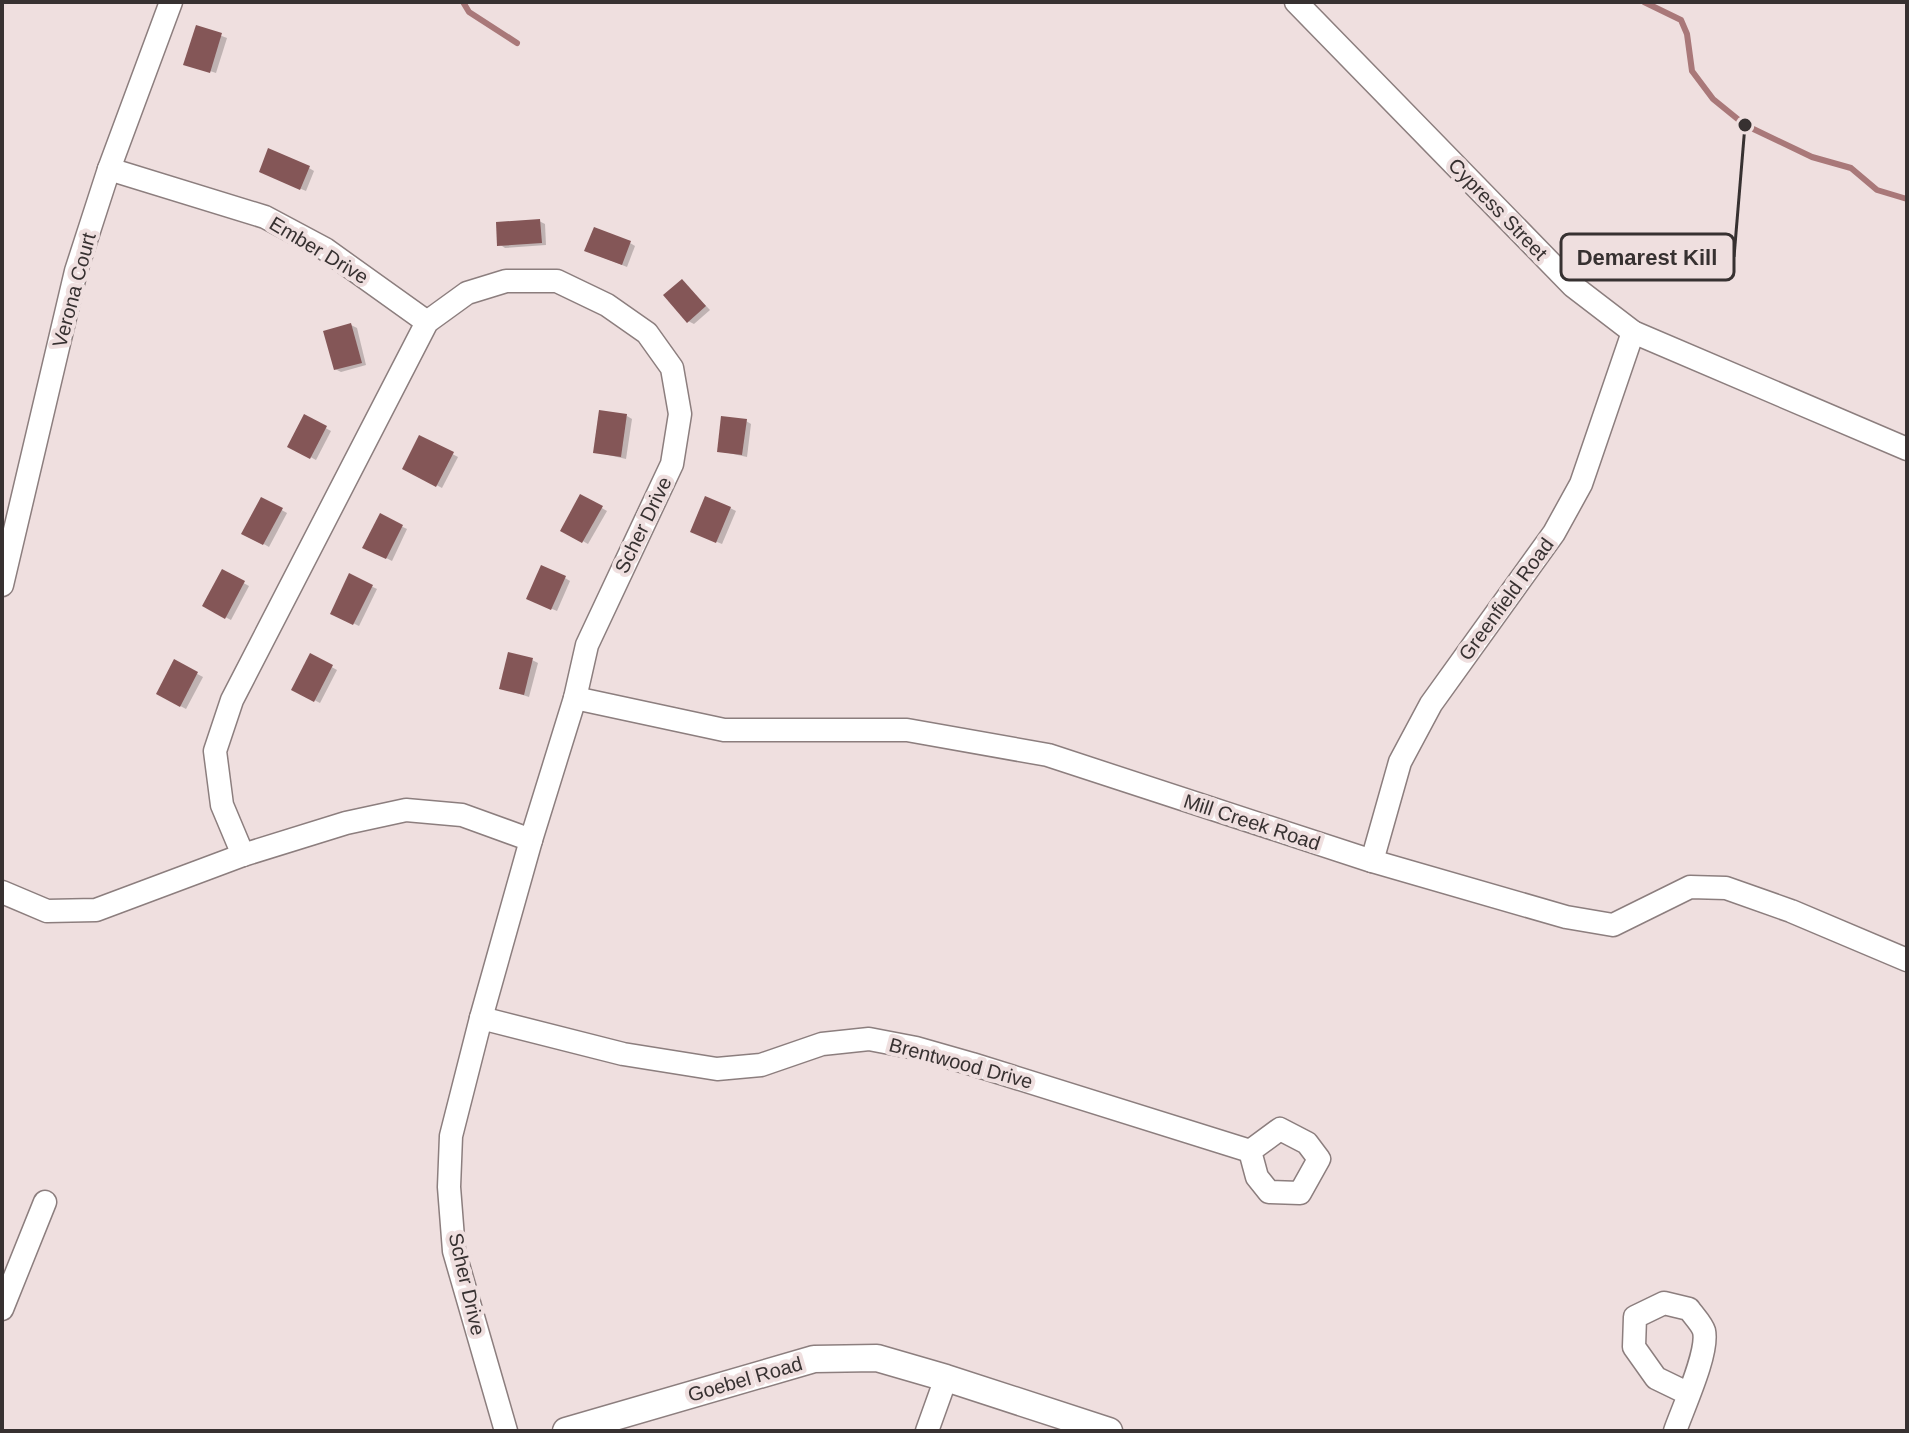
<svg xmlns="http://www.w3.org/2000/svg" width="1909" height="1433" font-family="Helvetica,sans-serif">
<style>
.shadow{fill:#0003}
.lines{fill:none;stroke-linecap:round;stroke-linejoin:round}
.stream{stroke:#a97879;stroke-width:6}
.building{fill:#845657}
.minor-casing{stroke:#8c7e7e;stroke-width:25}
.tertiary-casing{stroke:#8c7e7e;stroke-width:29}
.minor{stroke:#fff;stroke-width:22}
.tertiary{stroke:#fff;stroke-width:26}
.labels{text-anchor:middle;stroke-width:8;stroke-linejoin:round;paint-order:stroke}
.street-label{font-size:20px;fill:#373131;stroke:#efdfdf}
.leader{fill:none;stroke:#373131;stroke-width:3}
.callout-dot{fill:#373131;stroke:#efdfdf;stroke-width:3}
.callout{fill:#efdfdf;stroke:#373131;stroke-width:3}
.callout-label{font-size:22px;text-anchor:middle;font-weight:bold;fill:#373131}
</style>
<rect width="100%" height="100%" fill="#efdfdf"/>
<!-- shadow -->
<g class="shadow">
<polygon points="198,27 227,38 216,73 189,64"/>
<polygon points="309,168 314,171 306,191 266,174"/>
<polygon points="539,221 545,224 546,245 505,248 499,244"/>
<polygon points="630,243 635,246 627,267 592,253"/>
<polygon points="682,281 710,310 694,324 688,321"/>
<polygon points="351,325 357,328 366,365 341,372 335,369"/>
<polygon points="627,416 632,419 626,459 595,452"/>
<polygon points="305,417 331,431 316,460 290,446"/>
<polygon points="746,421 751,424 747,457 719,451"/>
<polygon points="420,437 458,457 442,488 404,468"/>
<polygon points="581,496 607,511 588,544 563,530"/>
<polygon points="262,499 287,513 269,547 244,533"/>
<polygon points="730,508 736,511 722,544 698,534"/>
<polygon points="380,516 407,529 392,561 365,547"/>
<polygon points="223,572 249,586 231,620 204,606"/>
<polygon points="350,576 377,589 359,626 332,613"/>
<polygon points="565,578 570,581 557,611 534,601"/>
<polygon points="310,655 337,670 320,703 293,689"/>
<polygon points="532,660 538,663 529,697 501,688"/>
<polygon points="175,662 203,677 186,709 158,694"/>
</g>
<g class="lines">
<!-- stream -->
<g class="stream">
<polyline points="463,2 469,12 517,43"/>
<polyline points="1644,2 1681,20 1687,34 1692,71 1713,99 1745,125 1812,157 1851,168 1877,190 1907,199"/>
</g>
</g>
<!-- building -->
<g class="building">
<polygon points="196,25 222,33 210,73 183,65"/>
<polygon points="268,148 310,166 300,190 259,172"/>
<polygon points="540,219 542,243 497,246 496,222"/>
<polygon points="594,227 631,241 622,265 584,251"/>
<polygon points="682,279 706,306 687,323 663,295"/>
<polygon points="351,323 362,363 334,370 323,331"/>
<polygon points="599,410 627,414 621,457 593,453"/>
<polygon points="304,414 327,426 310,459 287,447"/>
<polygon points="721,416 747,419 742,455 717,452"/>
<polygon points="419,435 454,452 436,487 402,469"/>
<polygon points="580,494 603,506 582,543 560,531"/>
<polygon points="705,496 731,507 716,543 690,532"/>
<polygon points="261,497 283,508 263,545 241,534"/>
<polygon points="380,513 403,525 386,559 362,548"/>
<polygon points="541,565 566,576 551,610 526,599"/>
<polygon points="222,569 245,581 225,619 202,606"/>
<polygon points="349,573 373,585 353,625 330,614"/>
<polygon points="508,652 533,658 524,695 499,689"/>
<polygon points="310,653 333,665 314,702 291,690"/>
<polygon points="174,659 198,672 180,707 156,694"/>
</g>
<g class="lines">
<!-- minor casing -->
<g class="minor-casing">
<g id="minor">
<polyline points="1296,2 1573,286 1633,332 1907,449"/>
<polyline points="109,169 265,217 325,249 427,322"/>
<polyline points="2,585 76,271 109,169 171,2"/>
<polyline points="575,698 724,730 907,730 1048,755 1372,861 1566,917 1613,925 1690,887 1726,888 1791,911 1907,960"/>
<polyline points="243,855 222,805 215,751 232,700 427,322 467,293 506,281 557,281 607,305 647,333 672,368 680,414 672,464 587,645 575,698 531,840 481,1018 451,1136 449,1187 454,1251 506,1431"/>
<polyline points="1372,861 1400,762 1431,704 1554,533 1581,484 1633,332"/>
<polyline points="2,892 47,911 96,910 243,855 346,823 406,810 462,815 531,840"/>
<polyline points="481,1018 623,1054 717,1069 761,1065 822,1044 869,1039 916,1048 972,1064 1250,1151 1257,1177 1269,1192 1300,1193 1319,1159 1307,1143 1280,1129 1250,1151"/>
<polyline points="2,1309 45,1202"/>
<polyline points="927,1431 946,1378"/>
<path d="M1675 1431C1683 1408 1709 1352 1704 1331 1702 1324 1693 1315 1689 1309L1664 1303 1635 1317 1634 1347 1656 1378 1687 1393"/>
</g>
</g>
<!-- tertiary casing -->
<g class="tertiary-casing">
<polyline id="tertiary" points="566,1431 814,1359 877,1358 946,1378 1109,1431"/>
</g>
<!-- minor -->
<use href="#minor" class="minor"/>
<!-- tertiary -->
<use href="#tertiary" class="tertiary"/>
</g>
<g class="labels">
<!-- street labels -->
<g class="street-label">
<text transform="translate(1498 209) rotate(46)" y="7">Cypress Street</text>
<text transform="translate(319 250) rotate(31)" y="7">Ember Drive</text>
<text transform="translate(74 290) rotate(-75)" y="7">Verona Court</text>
<text transform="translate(643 525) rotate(-64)" y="7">Scher Drive</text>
<text transform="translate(1506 599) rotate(-54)" y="7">Greenfield Road</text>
<text transform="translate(1252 822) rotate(18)" y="7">Mill Creek Road</text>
<text transform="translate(961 1063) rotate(15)" y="7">Brentwood Drive</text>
<text transform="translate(467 1284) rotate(77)" y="7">Scher Drive</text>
<text transform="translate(745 1379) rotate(-16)" y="7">Goebel Road</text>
</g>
</g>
<!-- callouts -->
<path class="leader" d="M1745 125L1734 257"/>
<circle class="callout-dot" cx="1745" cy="125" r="8"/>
<rect class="callout" x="1561" y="234" width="173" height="46" rx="8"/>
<g class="callout-label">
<text x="1647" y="265">Demarest Kill</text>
</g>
<!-- border -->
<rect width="1909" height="1433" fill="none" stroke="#373131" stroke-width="8"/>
</svg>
